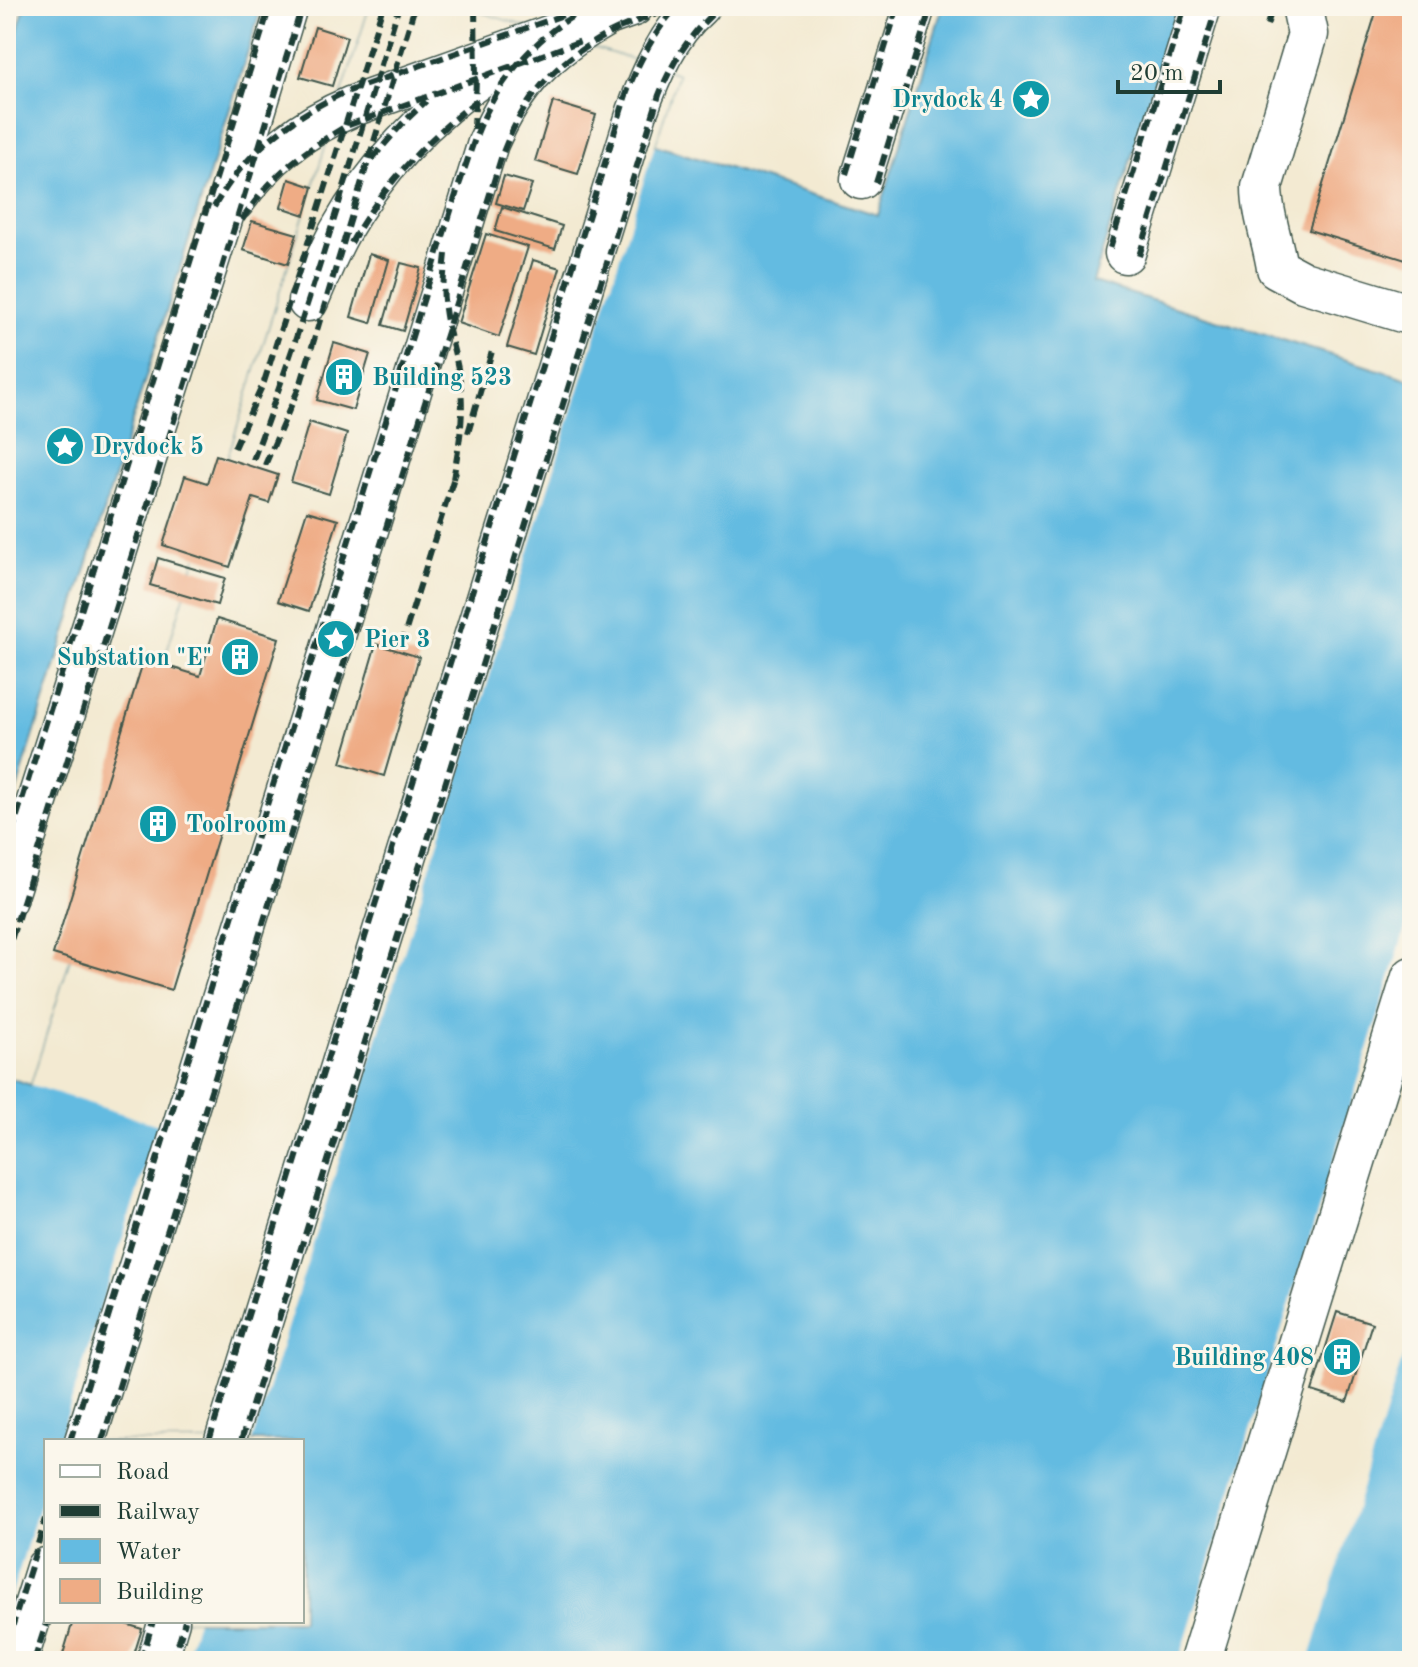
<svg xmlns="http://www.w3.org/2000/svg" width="1418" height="1667" font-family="'Old Standard TT',serif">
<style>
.water{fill:#64bbe1;stroke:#427c8a;stroke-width:2;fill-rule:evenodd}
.pier{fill:#f3ead2}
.building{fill:#efac85}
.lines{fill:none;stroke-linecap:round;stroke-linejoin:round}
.minor-casing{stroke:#3f574c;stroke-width:43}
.minor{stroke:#fff;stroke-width:40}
.rail{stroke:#1f3d34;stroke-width:6;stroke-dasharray:12 6;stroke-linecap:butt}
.labels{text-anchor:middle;stroke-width:6;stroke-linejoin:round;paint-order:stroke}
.culture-label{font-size:24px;font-weight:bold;fill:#0d838f;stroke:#fbf7ec;text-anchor:start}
</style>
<rect width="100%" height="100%" fill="#fbf7ec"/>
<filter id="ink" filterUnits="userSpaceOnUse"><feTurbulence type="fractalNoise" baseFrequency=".0125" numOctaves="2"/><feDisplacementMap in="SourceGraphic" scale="16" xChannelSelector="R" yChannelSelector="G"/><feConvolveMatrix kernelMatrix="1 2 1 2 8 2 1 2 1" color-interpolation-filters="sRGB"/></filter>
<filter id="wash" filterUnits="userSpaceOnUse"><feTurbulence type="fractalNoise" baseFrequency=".006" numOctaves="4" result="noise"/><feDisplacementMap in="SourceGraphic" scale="32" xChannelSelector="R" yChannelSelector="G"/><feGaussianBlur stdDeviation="1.8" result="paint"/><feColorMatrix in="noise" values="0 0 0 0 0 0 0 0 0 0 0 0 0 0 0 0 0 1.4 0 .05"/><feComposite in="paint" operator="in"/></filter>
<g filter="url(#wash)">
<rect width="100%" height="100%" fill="#f3ead2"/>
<!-- water -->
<g class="water">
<polygon points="25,6 262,6 6,824 6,69"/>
<path d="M370 6H459L677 74 655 145 878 215 943 6H1178L1093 282 1412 380V1661H6V1077L31 1085ZM46 1441H302V1621H46Z"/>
</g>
<!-- pier -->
<g class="pier">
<polygon points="370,6 459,6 677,74 252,1441 59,1441 158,1125 31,1085"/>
<polygon points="1412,907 1412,1327 1309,1661 1179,1661"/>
<polygon points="46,1484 46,1621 197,1621 184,1661 6,1661 6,1612"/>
</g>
<g id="blocks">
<!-- building -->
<g class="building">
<polygon points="1378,6 1412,6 1412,262 1309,230"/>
<polygon points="315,27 347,37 332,86 300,77"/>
<polygon points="553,102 596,115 578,174 535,161"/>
<polygon points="504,176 532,184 523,211 496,203"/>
<polygon points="289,179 313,187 305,215 281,207"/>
<polygon points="502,207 562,226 555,249 495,231"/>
<polygon points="252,221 297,234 288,264 243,250"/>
<polygon points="486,234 528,247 499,337 458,323"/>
<polygon points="369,254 389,260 371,323 351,317"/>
<polygon points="533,260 560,268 534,355 507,347"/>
<polygon points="401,263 421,268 403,331 383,325"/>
<polygon points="334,343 370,354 353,410 317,400"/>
<polygon points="309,422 347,434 329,494 291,482"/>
<polygon points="216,455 278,475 269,503 253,498 230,567 163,545 185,476 207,483"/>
<polygon points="307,511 338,520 309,611 278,601"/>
<polygon points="158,558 225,578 217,605 150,585"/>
<polygon points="217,619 279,638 171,990 53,954 144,659 200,676"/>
<polygon points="376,644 419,657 384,776 341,763"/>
<polygon points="1337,1312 1372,1323 1347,1402 1312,1391"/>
<polygon points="73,1621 116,1621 142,1629 132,1661 61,1661"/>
</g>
</g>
</g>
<g filter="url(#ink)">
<use href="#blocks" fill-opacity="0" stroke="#3f574c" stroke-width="2"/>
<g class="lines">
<!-- minor casing -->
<g class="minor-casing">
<g id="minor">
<path d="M1302 6 1308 34 1262 187C1262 214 1273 241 1277 268L1303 282 1412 315"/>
<polyline points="861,179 915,6"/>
<path d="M234 201C266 157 302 127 353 106L633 6"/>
<polyline points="1125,253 1201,6"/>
<path d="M308 301C318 278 327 255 339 233 376 167 429 112 490 70"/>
<polyline points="6,899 236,175 287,6"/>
<path d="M85 1441 488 143C515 82 546 50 604 17"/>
<path d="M225 1441 637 112C651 74 668 33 699 6"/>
<polyline points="17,1661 46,1568"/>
<polyline points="157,1661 169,1621"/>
<polyline points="1200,1661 1412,977"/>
</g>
</g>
<!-- minor -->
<use href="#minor" class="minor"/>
<!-- rail -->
<g class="rail">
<polyline points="1267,25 1273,6"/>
<polyline points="619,28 675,7"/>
<polyline points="6,33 14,6"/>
<polyline points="474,129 476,79 475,6"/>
<polyline points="372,159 402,124 426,101"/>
<polyline points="846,174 898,6"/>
<polyline points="876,183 931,6"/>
<path d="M214 207C245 153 287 120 343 93L566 14"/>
<path d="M242 220C271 175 301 153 346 126L581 41"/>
<path d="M351 243C383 185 428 138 480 98"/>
<polyline points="1110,248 1185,6"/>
<path d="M446 254C444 272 442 290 445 309 448 333 457 357 460 381 465 414 459 447 453 479"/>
<polyline points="1139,256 1217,6"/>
<polyline points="468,433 493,348"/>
<polyline points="234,448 264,382 383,6"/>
<path d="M253 460C309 311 352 158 399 6"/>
<polyline points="265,465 301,383 415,6"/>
<polyline points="401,646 456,471"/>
<polyline points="6,851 270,6"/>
<polyline points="6,956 222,268 302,6"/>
<path d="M70 1441 458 188C467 163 474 137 486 113 507 69 548 25 593 6"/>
<path d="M102 1441 502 155C526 90 565 52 627 25"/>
<path d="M209 1441 625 98C637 64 653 34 677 6"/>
<path d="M241 1441 659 95C673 60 692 31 721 6"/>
<polyline points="6,1647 46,1518"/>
<polyline points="34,1661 47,1621"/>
<polyline points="141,1661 153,1621"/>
<polyline points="173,1661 185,1621"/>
</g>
</g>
</g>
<!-- icons -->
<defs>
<g id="sight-disc" transform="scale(2)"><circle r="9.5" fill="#0f9aa8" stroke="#fbf7ec"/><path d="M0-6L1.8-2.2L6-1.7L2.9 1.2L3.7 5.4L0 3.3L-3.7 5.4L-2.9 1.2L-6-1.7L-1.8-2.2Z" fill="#fff"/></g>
<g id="building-disc" transform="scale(2)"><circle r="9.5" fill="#0f9aa8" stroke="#fbf7ec"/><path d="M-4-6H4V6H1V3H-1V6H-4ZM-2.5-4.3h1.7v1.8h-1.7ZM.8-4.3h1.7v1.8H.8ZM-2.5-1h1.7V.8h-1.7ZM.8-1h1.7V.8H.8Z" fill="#fff"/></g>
</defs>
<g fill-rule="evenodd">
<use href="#sight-disc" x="1031" y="99"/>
<use href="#building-disc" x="344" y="377"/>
<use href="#sight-disc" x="65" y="446"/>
<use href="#sight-disc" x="336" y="639"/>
<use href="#building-disc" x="240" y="657"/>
<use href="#building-disc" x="158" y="824"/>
<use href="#building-disc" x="1342" y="1357"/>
</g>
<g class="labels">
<!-- culture labels -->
<g class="culture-label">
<text x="1003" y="107" text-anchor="end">Drydock 4</text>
<text x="372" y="385">Building 523</text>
<text x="93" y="454">Drydock 5</text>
<text x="364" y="647">Pier 3</text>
<text x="212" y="665" text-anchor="end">Substation "E"</text>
<text x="186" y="832">Toolroom</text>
<text x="1314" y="1365" text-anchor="end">Building 408</text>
</g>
</g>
<!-- margin -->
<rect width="1418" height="1667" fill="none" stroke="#fbf7ec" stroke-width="32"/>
<!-- legend -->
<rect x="44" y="1439" width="260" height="184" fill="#fbf7ec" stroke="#a3ada2" stroke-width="2"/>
<rect x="60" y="1465" width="40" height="12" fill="#ffffff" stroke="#a3ada2" stroke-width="2"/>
<text x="116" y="1479" font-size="24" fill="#1f3d34">Road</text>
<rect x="60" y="1505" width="40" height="12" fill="#1f3d34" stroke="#a3ada2" stroke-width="2"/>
<text x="116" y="1519" font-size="24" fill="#1f3d34">Railway</text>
<rect x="60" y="1539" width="40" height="24" fill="#64bbe1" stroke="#a3ada2" stroke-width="2"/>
<text x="116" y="1559" font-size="24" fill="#1f3d34">Water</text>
<rect x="60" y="1579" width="40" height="24" fill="#efac85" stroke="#a3ada2" stroke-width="2"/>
<text x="116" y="1599" font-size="24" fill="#1f3d34">Building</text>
<!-- scale -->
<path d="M1118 80v12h102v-12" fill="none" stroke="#1f3d34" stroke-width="4"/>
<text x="1130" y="80" font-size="24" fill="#1f3d34" stroke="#fbf7ec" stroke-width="6" paint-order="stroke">20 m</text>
</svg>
